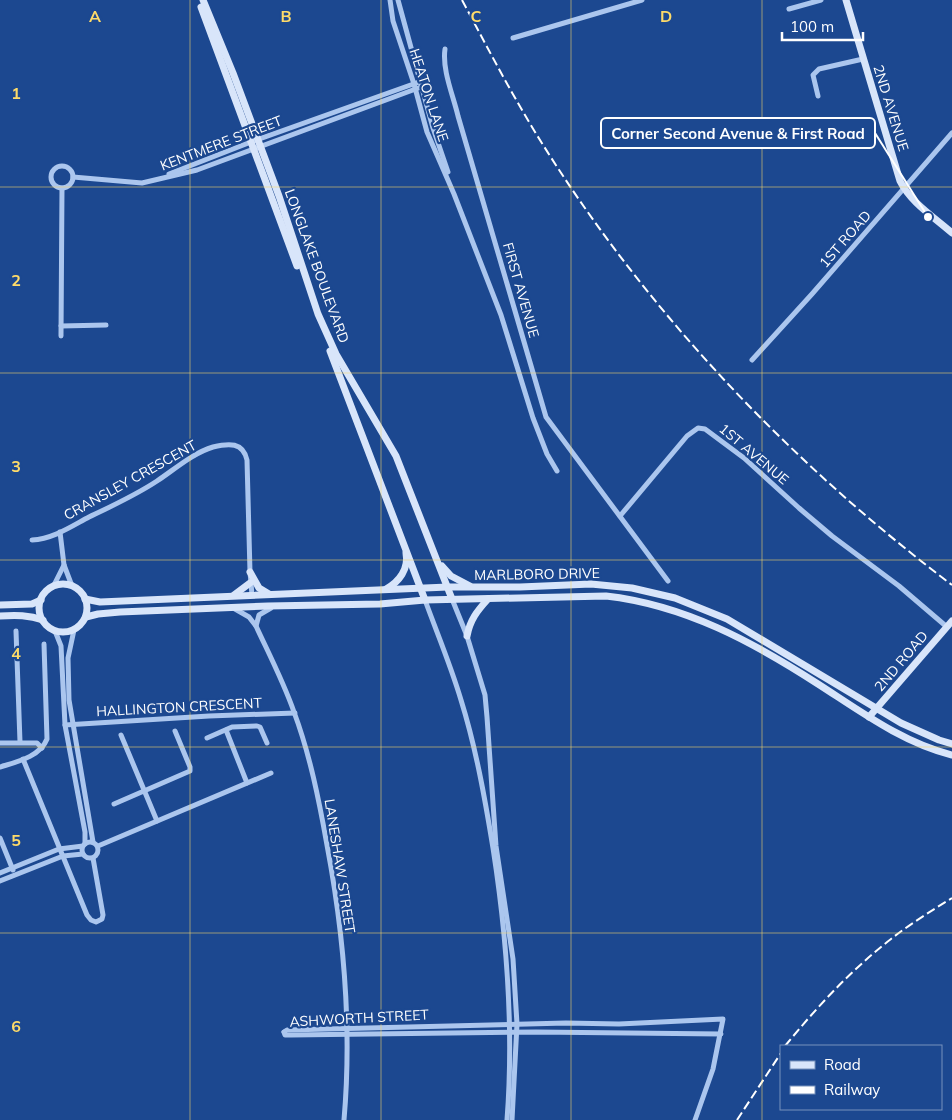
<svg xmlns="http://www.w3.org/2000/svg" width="952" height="1120" font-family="Mulish,sans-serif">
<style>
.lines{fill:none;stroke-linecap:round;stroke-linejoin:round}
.street{stroke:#abc6ee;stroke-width:5}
.secondary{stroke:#d8e5fa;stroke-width:7}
.rail{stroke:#fff;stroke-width:2;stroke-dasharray:9 4;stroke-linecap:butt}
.grid{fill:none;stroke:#fedb69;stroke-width:1;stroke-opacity:0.55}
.labels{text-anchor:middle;stroke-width:4.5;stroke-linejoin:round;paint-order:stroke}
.street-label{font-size:14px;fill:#fff;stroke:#1c4890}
.grid-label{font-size:16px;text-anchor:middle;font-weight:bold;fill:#fedb69;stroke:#1c4890;stroke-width:4.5;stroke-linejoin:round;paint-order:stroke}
.leader{fill:none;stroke:#fff;stroke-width:2}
.callout-dot{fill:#fff;stroke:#1c4890;stroke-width:2}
.callout{fill:#1c4890;stroke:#fff;stroke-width:2}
.callout-label{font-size:15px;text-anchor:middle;font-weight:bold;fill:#fff}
</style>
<rect width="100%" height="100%" fill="#1c4890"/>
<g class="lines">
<!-- street -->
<g class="street">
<polyline points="390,0 393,21 414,84 427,132 454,194 501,315 533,418 547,454 557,471"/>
<polyline points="398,0 433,128 448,172"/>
<polyline points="789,9 821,0"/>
<polyline points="513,38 642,0"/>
<path d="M445 49C442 70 453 95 458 116L546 417 668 581"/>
<polyline points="818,96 813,75 819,69 863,59"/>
<circle cx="62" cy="177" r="11"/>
<polyline points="169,174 251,142 419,82"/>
<polyline points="73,177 142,183 197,170 421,87"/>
<polyline points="61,326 106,325"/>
<polyline points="61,336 62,188"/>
<polyline points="752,360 812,294 952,133"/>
<polyline points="620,516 687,436 698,428 705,429 744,458 799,508 832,536 899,586 947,627"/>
<polyline points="60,532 64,565 72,586"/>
<path d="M32 540C53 539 72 526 89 517 112 506 136 495 157 481 175 469 193 453 213 447 229 443 243 442 247 460L250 572 252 595"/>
<polyline points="53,587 64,565"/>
<polyline points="452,599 467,636 485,695 487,717 496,846 513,959 517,1024 512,1120"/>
<path d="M425 600C437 633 451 666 461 700 476 748 485 799 493 848 507 938 514 1029 507 1120"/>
<path d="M235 609 249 617 256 626C269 654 284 683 294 712 310 755 319 800 327 845 344 935 352 1028 344 1120"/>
<polyline points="256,626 259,615 271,608"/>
<polyline points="74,630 68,658 69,700 93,842"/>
<polyline points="16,631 20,742"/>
<polyline points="55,631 61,646 65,725 85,832 85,844"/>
<polyline points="65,725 209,716 295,713"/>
<polyline points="226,730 247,783"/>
<polyline points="121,735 157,821"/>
<polyline points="207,738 232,727 257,726 260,727 267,743"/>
<polyline points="0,743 37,743 42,748"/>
<polyline points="23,759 87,915 91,920 96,922 102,919 103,915 93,858"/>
<path d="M0 767C16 762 40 757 47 739L44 644"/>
<polyline points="114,804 190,771 190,767 175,731"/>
<polyline points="0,838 13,870"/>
<circle cx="90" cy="850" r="8"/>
<polyline points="98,846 271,773"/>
<polyline points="0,873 59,849 83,846"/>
<polyline points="0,881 63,856 83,854"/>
<polyline points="284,1032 287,1030 566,1023 619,1024 723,1019 713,1069 695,1120"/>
<polyline points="284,1032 285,1035 291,1035 536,1032 721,1034"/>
</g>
<!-- secondary -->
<g class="secondary">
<polyline points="203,0 233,73 279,196 318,314 336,354 396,456 452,599"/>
<path d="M846 0 900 181C911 203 934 217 952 233"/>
<polyline points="201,7 297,266"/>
<polyline points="330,351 425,600"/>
<polyline points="442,566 451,576 470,586"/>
<polyline points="250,572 259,588 269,594"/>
<circle cx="63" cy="608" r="24"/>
<path d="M386 589C399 582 409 569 406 553"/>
<polyline points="234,595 250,583"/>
<polyline points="85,599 100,602 448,587 520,587 591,584 632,588 675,598 727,619 901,723 939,740 952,744"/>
<polyline points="0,605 32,604 41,600"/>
<path d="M0 616C16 615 29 615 43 620"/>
<path d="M86 617 98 614 120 612 268 606 380 604 425 600 606 596C685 605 753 642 818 684 860 711 903 743 952 755"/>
<path d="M467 636C470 620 477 611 488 599"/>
<polyline points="869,717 952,621"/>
</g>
<!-- rail -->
<g class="rail">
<path d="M462 0C486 45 509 89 535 132 643 308 787 460 952 585"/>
<path d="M785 1046C817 1007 851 970 891 939 910 924 931 911 952 898"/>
<polyline points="737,1120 781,1053"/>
</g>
</g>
<!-- grid -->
<path class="grid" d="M190 0V1120M381 0V1120M571 0V1120M762 0V1120M0 187H952M0 373H952M0 560H952M0 747H952M0 933H952"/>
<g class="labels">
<!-- street labels -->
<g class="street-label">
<text transform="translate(429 95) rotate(72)" y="5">HEATON LANE</text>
<text transform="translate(891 108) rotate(73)" y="5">2ND AVENUE</text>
<text transform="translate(221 143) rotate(-21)" y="5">KENTMERE STREET</text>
<text transform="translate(845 239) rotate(-49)" y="5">1ST ROAD</text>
<text transform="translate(317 266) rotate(70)" y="5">LONGLAKE BOULEVARD</text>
<text transform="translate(521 290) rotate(74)" y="5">FIRST AVENUE</text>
<text transform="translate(754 454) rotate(40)" y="5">1ST AVENUE</text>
<text transform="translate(130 480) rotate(-29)" y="5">CRANSLEY CRESCENT</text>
<text transform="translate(537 574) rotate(-1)" y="5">MARLBORO DRIVE</text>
<text transform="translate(901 661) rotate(-50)" y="5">2ND ROAD</text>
<text transform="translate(179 707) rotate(-3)" y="5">HALLINGTON CRESCENT</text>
<text transform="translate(340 866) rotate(81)" y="5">LANESHAW STREET</text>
<text transform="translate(359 1018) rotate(-3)" y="5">ASHWORTH STREET</text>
</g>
</g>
<g class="grid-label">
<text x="95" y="22">A</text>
<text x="286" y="22">B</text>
<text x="476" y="22">C</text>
<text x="666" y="22">D</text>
<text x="16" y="99">1</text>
<text x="16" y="286">2</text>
<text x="16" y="472">3</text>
<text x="16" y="659">4</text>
<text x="16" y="846">5</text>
<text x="16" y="1032">6</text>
</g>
<!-- callouts -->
<path class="leader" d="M928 217L875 133"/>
<circle class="callout-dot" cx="928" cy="217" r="5"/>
<rect class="callout" x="601" y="118" width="274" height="30" rx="5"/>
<g class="callout-label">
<text x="738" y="139">Corner Second Avenue &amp; First Road</text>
</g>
<!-- legend -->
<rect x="780" y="1045" width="162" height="65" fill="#1c4890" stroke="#7791bc"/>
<rect x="790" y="1061" width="25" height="8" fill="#d8e5fa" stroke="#7791bc"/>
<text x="824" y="1070" font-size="15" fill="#ffffff">Road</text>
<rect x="790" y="1086" width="25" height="8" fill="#ffffff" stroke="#7791bc"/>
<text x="824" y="1095" font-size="15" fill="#ffffff">Railway</text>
<!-- scale -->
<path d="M782 32v8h81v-8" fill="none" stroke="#ffffff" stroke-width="2.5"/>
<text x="790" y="32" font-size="15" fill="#ffffff" stroke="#1c4890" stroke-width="4" paint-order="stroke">100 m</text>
</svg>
